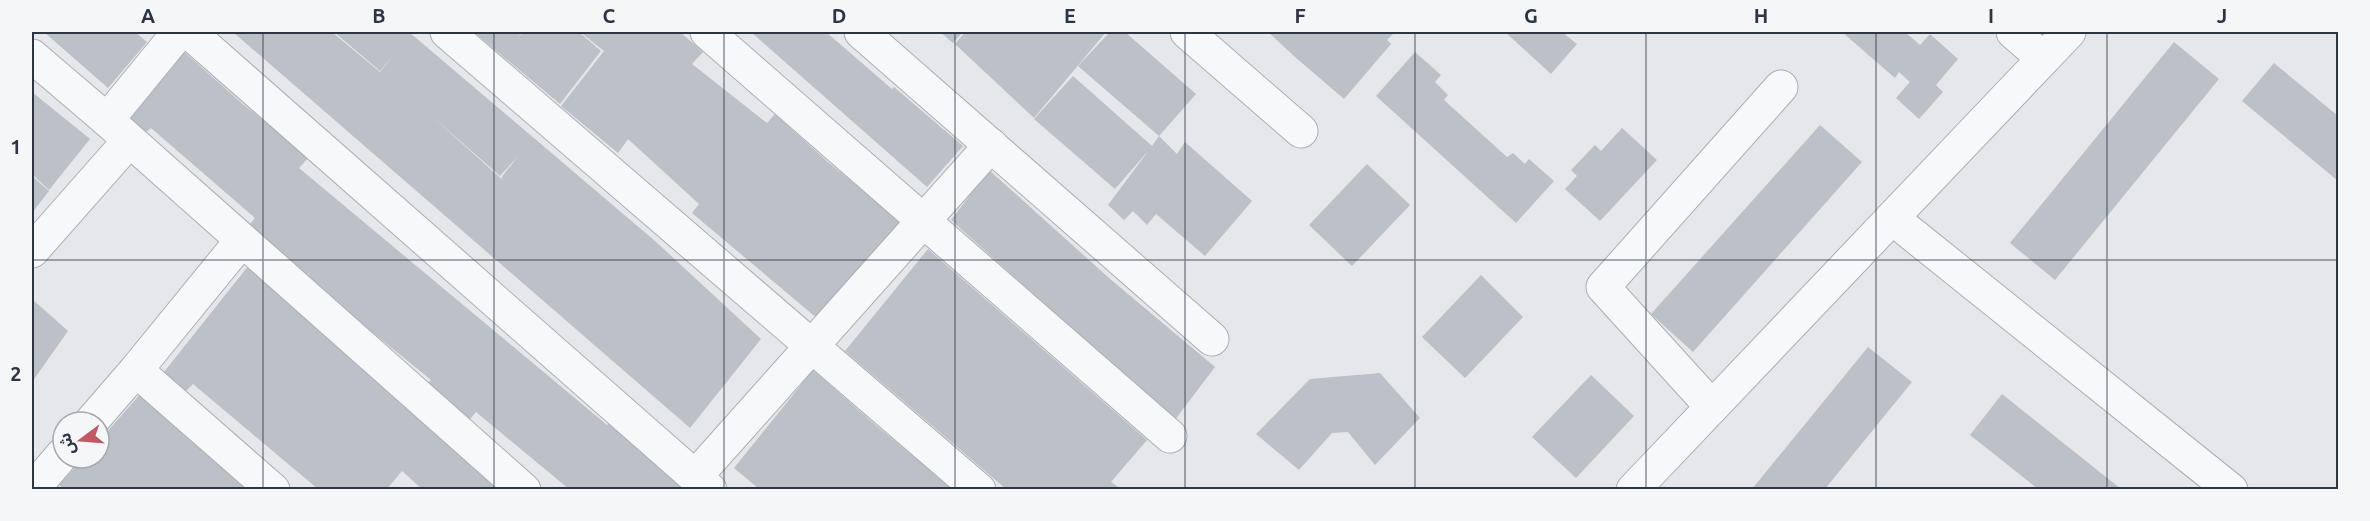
<svg xmlns="http://www.w3.org/2000/svg" width="2370" height="521" font-family="Ubuntu,'Noto Sans Arabic',sans-serif">
<style>
.building{fill:#bcc0c7;fill-rule:evenodd}
.lines{fill:none;stroke-linecap:round;stroke-linejoin:round}
.street-casing{stroke:#aaaeb5;stroke-width:35}
.street{stroke:#f7f8fa;stroke-width:33}
.grid{fill:none;stroke:#2e3542;stroke-width:1.5;stroke-opacity:0.55}
.neatline{fill:none;stroke:#2e3542;stroke-width:2}
.grid-label{font-size:20px;text-anchor:middle;font-weight:bold;fill:#2e3542}
</style>
<rect width="100%" height="100%" fill="#e5e7eb"/>
<!-- building -->
<g class="building">
<polygon points="44,32 135,32 147,42 108,88"/>
<path d="M233 32H332L380 72 396 52 380 71 334 32H409L655 241 761 339 690 428ZM427 112 500 176 518 156 501 178 506 183Z"/>
<polygon points="474,32 522,32 518,38 523,32 579,32 601,51 560,104"/>
<polygon points="580,32 680,32 703,52 692,64 767,123 775,114 829,163 901,221 818,319 692,213 699,204 628,139 618,153 561,106 604,51"/>
<polygon points="751,32 826,32 892,89 894,87 963,146 927,187"/>
<polygon points="940,32 963,32 953,43"/>
<polygon points="965,32 1106,32 1034,118 955,44"/>
<polygon points="1110,32 1125,32 1196,94 1159,136 1078,66"/>
<polygon points="1268,32 1395,32 1387,40 1391,44 1344,99 1295,57"/>
<polygon points="1505,32 1562,32 1577,44 1551,74"/>
<polygon points="1842,32 1905,32 1920,45 1930,34 1958,59 1936,85 1943,92 1919,119 1896,98 1910,82 1899,72 1895,78"/>
<polygon points="2174,42 2219,79 2055,280 2010,243"/>
<polygon points="182,50 244,105 309,157 299,168 564,389 607,425 610,422 685,489 569,489 476,412 465,425 424,388 431,380 306,278 312,270 305,278 247,228 255,218 151,128 144,134 127,119"/>
<polygon points="1415,52 1441,75 1435,82 1448,95 1444,100 1507,157 1513,153 1525,164 1529,159 1554,181 1516,223 1376,96"/>
<polygon points="2274,63 2338,116 2338,181 2242,101"/>
<polygon points="1073,76 1152,146 1159,136 1177,154 1185,142 1252,201 1205,256 1156,214 1147,225 1133,211 1124,220 1108,205 1149,150 1115,189 1034,119"/>
<polygon points="32,92 90,139 49,190 32,174"/>
<polygon points="1820,125 1862,162 1693,352 1651,314"/>
<polygon points="1622,128 1657,160 1600,221 1565,189 1577,176 1571,170 1595,145 1601,151"/>
<polygon points="1367,164 1410,205 1352,266 1309,225"/>
<polygon points="989,170 1109,278 1215,367 1174,421 951,220"/>
<polygon points="32,176 49,191 32,213"/>
<polygon points="928,249 1147,440 1111,482 1121,489 1006,489 845,351"/>
<polygon points="249,265 505,489 422,489 402,471 387,489 318,489 193,384 186,391 164,372"/>
<polygon points="1481,275 1523,317 1465,378 1422,337"/>
<polygon points="32,299 68,331 32,382"/>
<polygon points="1868,347 1912,382 1825,489 1752,489"/>
<polygon points="813,370 878,427 953,489 759,489 734,468"/>
<polygon points="1380,373 1420,418 1375,465 1348,432 1332,433 1299,470 1256,434 1310,379"/>
<polygon points="1591,375 1634,416 1576,478 1532,437"/>
<polygon points="143,391 253,489 64,489 59,485 84,458 99,458 99,441"/>
<polygon points="2002,394 2121,489 2038,489 1970,435"/>
</g>
<g class="lines">
<!-- street casing -->
<g class="street-casing">
<g id="street">
<polyline points="189,32 710,490"/>
<polyline points="447,32 979,490"/>
<polyline points="707,32 1170,436"/>
<polyline points="861,32 1212,339"/>
<polyline points="1187,32 1301,131"/>
<polyline points="2013,32 2043,58"/>
<polyline points="32,56 107,120 524,490"/>
<polyline points="107,120 179,32"/>
<polyline points="1892,218 2231,490"/>
<polyline points="32,251 129,141"/>
<polyline points="136,370 273,490"/>
<polyline points="1712,407 1603,287 1781,87"/>
<polyline points="91,422 136,370 242,240"/>
<polyline points="695,477 991,145"/>
<polyline points="32,490 63,454"/>
<polyline points="1633,490 2069,32"/>
</g>
</g>
<!-- street -->
<use href="#street" class="street"/>
</g>
<!-- grid -->
<path class="grid" d="M263 32V490M494 32V490M724 32V490M955 32V490M1185 32V490M1415 32V490M1646 32V490M1876 32V490M2107 32V490M32 260H2338"/>
<!-- border -->
<rect width="2370" height="521" fill="none" stroke="#f4f6f8" stroke-width="66"/>
<!-- north arrow -->
<g transform="translate(81 440) rotate(254)"><circle r="28" fill="#f4f6f8" stroke="#a5a9af" stroke-width="1.5"/>
<path d="M0-4.5L10 22L0 15L-10 22Z" fill="#c25866"/>
<text y="-9" font-size="16" font-weight="bold" text-anchor="middle" fill="#2e3542">ش</text>
</g>
<rect x="33" y="33" width="2304" height="455" class="neatline"/>
<g class="grid-label">
<text x="148" y="23">A</text>
<text x="379" y="23">B</text>
<text x="609" y="23">C</text>
<text x="839" y="23">D</text>
<text x="1070" y="23">E</text>
<text x="1300" y="23">F</text>
<text x="1531" y="23">G</text>
<text x="1761" y="23">H</text>
<text x="1991" y="23">I</text>
<text x="2222" y="23">J</text>
<text x="16" y="154">1</text>
<text x="16" y="381">2</text>
</g>
</svg>
